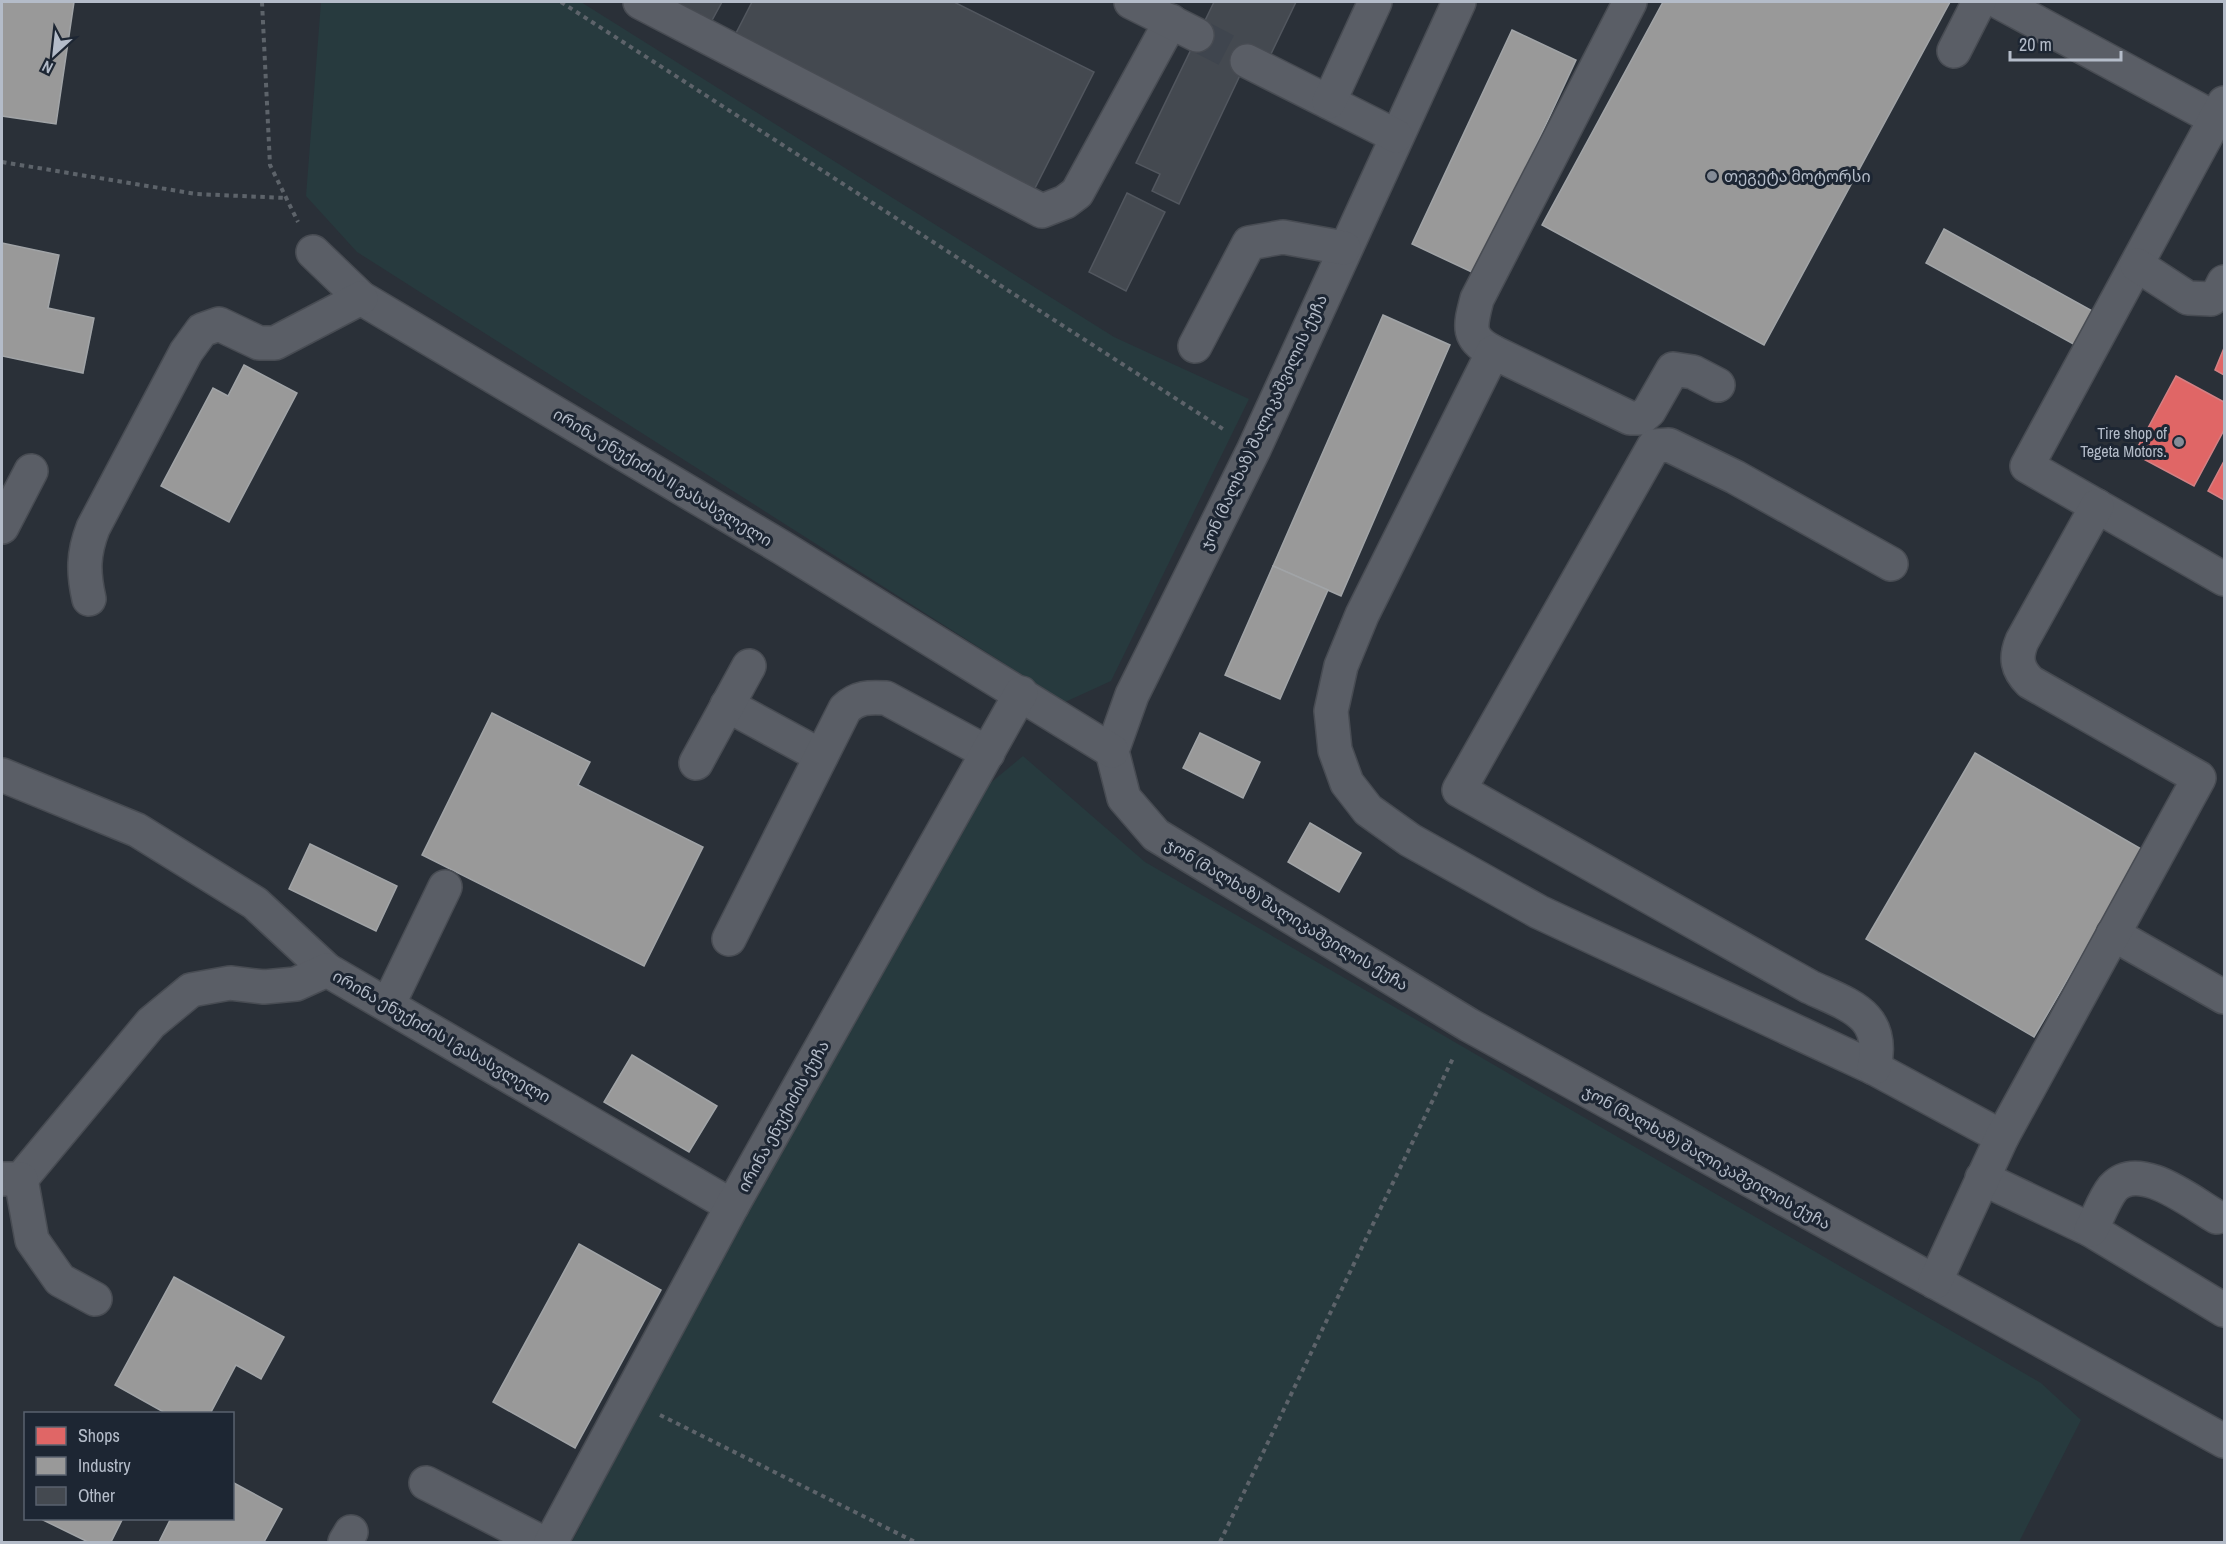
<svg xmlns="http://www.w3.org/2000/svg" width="2226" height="1544" font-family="'Archivo Narrow','Noto Sans Georgian',sans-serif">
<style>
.green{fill:#273a3e}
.shops{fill:#e06666;stroke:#d38084;stroke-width:1.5}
.industry{fill:#999;stroke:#a1a4a7;stroke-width:1.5}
.building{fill:#444950;stroke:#52575f;stroke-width:1.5}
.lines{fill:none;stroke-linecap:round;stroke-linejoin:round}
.minor-tunnel{stroke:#3f454e;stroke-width:33;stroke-dasharray:33 16;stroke-linecap:butt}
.minor-casing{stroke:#484c53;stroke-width:36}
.path{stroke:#5d636a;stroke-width:4;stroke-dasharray:4.5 4.5;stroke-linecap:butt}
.minor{stroke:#5a5e66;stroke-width:33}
.poi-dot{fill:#848b96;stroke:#1d2633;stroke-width:2}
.labels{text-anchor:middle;stroke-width:6;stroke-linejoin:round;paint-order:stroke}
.poi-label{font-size:16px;fill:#b4bcc9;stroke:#1d2633;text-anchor:start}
.street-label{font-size:16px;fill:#b4bcc9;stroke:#1d2633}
</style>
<rect width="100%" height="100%" fill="#2a3038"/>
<!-- green -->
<g class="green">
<polygon points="321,2 581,2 1114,337 1249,399 1111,681 1065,702 357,252 306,196"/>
<polygon points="1023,756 1145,862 2041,1383 2081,1420 2019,1542 572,1542 690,1311 976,795"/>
</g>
<!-- shops -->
<g class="shops">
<polygon points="2224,348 2224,375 2215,370"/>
<polygon points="2176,376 2224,402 2224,430 2194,486 2134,454"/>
<polygon points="2224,461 2224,500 2208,491"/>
</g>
<!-- industry -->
<g class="industry">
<polygon points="2,2 74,2 56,124 2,116"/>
<polygon points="1663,2 1950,2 1764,345 1542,225"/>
<polygon points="1512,30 1576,60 1476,274 1412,244"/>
<polygon points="1944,229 2096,313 2077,346 1926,263"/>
<polygon points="2,243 59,255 48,308 94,318 83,373 2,356"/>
<polygon points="1383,315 1450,345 1341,596 1273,566"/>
<polygon points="244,365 297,393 229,522 161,486 213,388 228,396"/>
<polygon points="1273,566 1328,590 1280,699 1225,675"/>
<polygon points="492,713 590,762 578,785 703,847 644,966 422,855"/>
<polygon points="1200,733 1260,762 1243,798 1183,768"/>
<polygon points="1975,753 2143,850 2034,1037 1866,939"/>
<polygon points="1310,823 1361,853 1339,892 1288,862"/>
<polygon points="310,844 397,886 376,931 289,889"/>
<polygon points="632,1055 717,1106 689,1152 604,1102"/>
<polygon points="579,1244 661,1290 575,1448 493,1402"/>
<polygon points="174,1277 284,1337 261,1379 236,1365 210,1414 167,1414 115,1385"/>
<polygon points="232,1482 282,1509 264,1542 159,1542 171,1518 232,1518"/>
<polygon points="39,1518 123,1518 111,1542 88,1542"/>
</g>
<!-- building -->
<g class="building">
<polygon points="668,2 722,2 710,24"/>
<polygon points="752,2 954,2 1094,72 1032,194 732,41"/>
<polygon points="1214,2 1296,2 1270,56 1253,48 1179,204 1152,191 1160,174 1136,163"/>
<polygon points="1127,193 1165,212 1126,291 1089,272"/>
</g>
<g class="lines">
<!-- minor-tunnel -->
<polyline class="minor-tunnel" points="1197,35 1247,61"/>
<!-- minor casing -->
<g class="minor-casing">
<g id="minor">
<polyline points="640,2 1042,211 1065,202 1077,193 1171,21"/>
<polyline points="1131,2 1197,35"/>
<polyline points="1459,2 1254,449 1132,695 1112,751 1124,798 1156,835 1469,1025 2224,1441"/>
<polyline points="1999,2 2216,119"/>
<polyline points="1954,51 1979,2"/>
<polyline points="1247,61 1396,136"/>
<polyline points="1329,102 1375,2"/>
<polyline points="2224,103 2027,466 2224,579"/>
<polyline points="313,252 361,298 781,547 1112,751"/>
<polyline points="2137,265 2188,298 2211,299 2219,292 2224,282"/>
<polyline points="1195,346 1249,243 1283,237 1344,248"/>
<path d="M1493 352C1466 338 1470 326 1477 299L1630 2"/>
<polyline points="1718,385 1693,372 1673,369 1649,411 1641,418 1630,418 1493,352 1362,615 1341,666 1331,711 1335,750 1347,783 1368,810 1410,840 1539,912 1874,1068 2002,1137"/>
<polyline points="2,527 31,471"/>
<path d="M89 599C83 572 83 554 93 528L186 352 202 330 219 324 259 343H275L361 298"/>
<polyline points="727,705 821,756"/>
<polyline points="696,763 749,666"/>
<polyline points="2,775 137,830 255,903 327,970 732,1206"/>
<polyline points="2113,934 2224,997"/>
<path d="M729 939 845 709C857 697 869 697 886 698L988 753"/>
<polyline points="388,1005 445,887"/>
<path d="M1874 1068C1886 1015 1851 1006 1810 987L1459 790 1654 446 1669 445 1735 477 1891 564"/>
<polyline points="1982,1178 2091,1230 2224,1310"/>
<polyline points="2,1179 21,1179 151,1023 191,990 230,983 264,987 296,984 327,970"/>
<polyline points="21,1179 32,1240 60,1280 95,1299"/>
<path d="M2091 1230C2098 1217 2104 1199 2113 1188 2139 1159 2192 1203 2217 1217"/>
<path d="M1935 1282 2002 1137 2199 778 2030 682C2017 669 2015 658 2022 641L2097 506"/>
<polyline points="426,1483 541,1542"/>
<polyline points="345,1542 351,1532"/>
<polyline points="551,1542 732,1206 1021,693"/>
</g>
</g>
<!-- path -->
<g class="path">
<polyline points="262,2 270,165 298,222"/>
<polyline points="561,2 1223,429"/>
<polyline points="2,162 196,194 286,198"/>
<polyline points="660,1415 915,1542"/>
<polyline points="1220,1542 1454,1056"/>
</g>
<!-- minor -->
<use href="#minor" class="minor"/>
</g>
<!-- markers -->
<g class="poi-dot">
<circle cx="1712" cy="176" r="6"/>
<circle cx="2179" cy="442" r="6"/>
</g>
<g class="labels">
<!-- poi labels -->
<g class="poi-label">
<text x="1724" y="182">თეგეტა მოტორსი</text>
<text x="2167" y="439" text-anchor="end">Tire shop of<tspan x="2167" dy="18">Tegeta Motors.</tspan></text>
</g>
<!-- street labels -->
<g class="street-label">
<text transform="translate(1263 422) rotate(-65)" y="6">ჯონ (მალხაზ) შალიკაშვილის ქუჩა</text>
<text transform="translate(663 477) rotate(31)" y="6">ირინა ენუქიძის II გასასვლელი</text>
<text transform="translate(1287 914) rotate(31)" y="6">ჯონ (მალხაზ) შალიკაშვილის ქუჩა</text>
<text transform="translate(442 1036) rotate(30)" y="6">ირინა ენუქიძის I გასასვლელი</text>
<text transform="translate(783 1116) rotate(-61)" y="6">ირინა ენუქიძის ქუჩა</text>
<text transform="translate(1707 1157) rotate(29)" y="6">ჯონ (მალხაზ) შალიკაშვილის ქუჩა</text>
</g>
</g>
<!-- border -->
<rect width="2226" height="1544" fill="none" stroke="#b4bcc9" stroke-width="6"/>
<!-- legend -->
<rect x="24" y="1412" width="210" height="108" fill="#1d2633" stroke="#59626f" stroke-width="1.5"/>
<rect x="36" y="1427" width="30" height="18" fill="#e06666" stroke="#59626f" stroke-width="1.5"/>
<text x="78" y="1442" font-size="18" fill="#b4bcc9">Shops</text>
<rect x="36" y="1457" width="30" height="18" fill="#999999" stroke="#59626f" stroke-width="1.5"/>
<text x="78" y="1472" font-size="18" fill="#b4bcc9">Industry</text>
<rect x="36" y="1487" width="30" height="18" fill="#444950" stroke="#59626f" stroke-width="1.5"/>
<text x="78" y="1502" font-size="18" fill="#b4bcc9">Other</text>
<!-- north arrow -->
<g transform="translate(54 54) rotate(207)" stroke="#1d2633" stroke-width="4.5" paint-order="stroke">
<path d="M0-4.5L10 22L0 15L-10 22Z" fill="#b4bcc9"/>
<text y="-9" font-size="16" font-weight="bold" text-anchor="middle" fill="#b4bcc9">N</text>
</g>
<!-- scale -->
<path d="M2010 51v9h111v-9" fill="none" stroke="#b4bcc9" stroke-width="3"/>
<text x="2019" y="51" font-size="18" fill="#b4bcc9" stroke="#1d2633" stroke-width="4.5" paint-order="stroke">20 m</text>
</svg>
